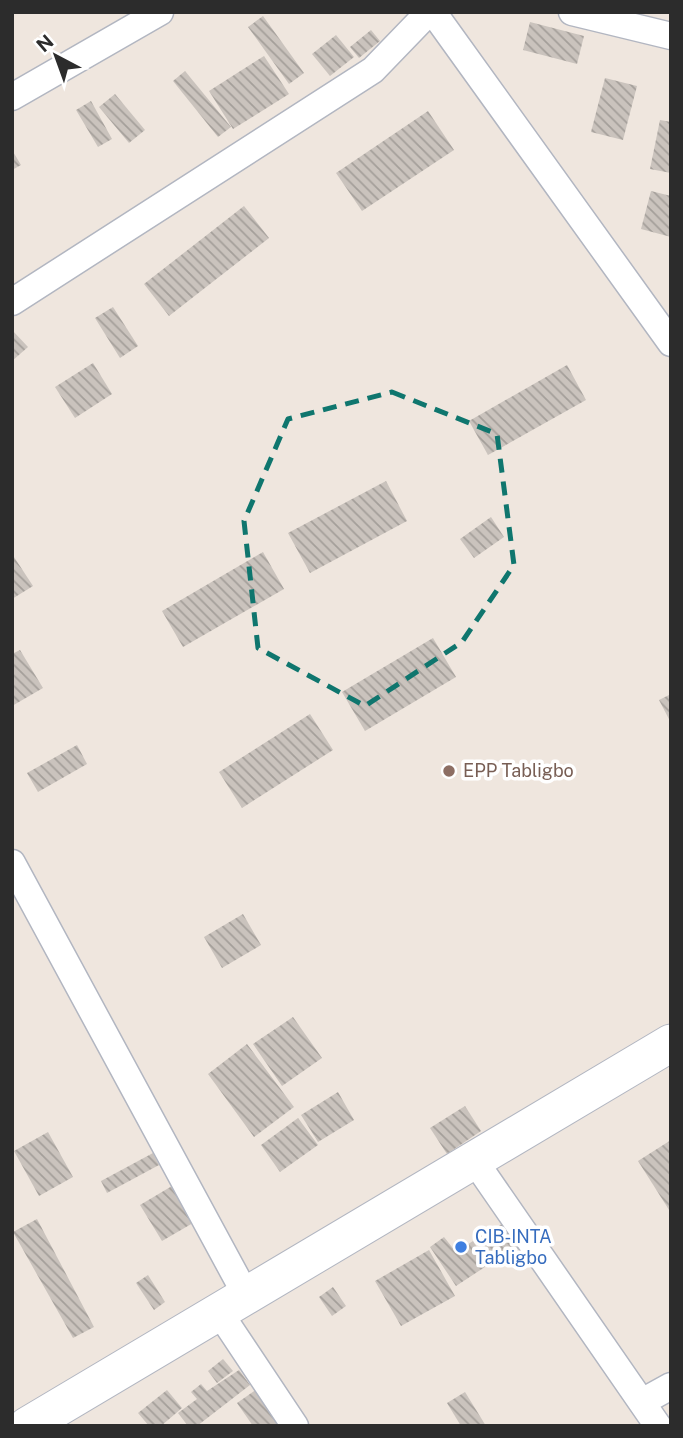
<svg xmlns="http://www.w3.org/2000/svg" width="683" height="1438" font-family="'Public Sans',sans-serif">
<style>
.building{fill:url(#building-back-hatch)}
.lines{fill:none;stroke-linecap:round;stroke-linejoin:round}
.street-casing{stroke:#b2b6c1;stroke-width:29}
.secondary-casing{stroke:#b2b6c1;stroke-width:39}
.street{stroke:#fff;stroke-width:26}
.secondary{stroke:#fff;stroke-width:37}
.marked{fill:none;stroke:#0f766e;stroke-width:5;stroke-dasharray:14 9;stroke-linejoin:round}
.education-dot{fill:#8d6e63;stroke:#fff;stroke-width:2.5}
.shop-dot{fill:#3f7fe0;stroke:#fff;stroke-width:2.5}
.labels{text-anchor:middle;stroke-width:7;stroke-linejoin:round;paint-order:stroke}
.education-label{font-size:18px;fill:#785e54;stroke:#fff;text-anchor:start}
.shop-label{font-size:18px;fill:#366cbe;stroke:#fff;text-anchor:start}
</style>
<defs>
<pattern id="building-back-hatch" width="6" height="6" patternUnits="userSpaceOnUse" patternTransform="scale(1.75)"><rect width="6" height="6" fill="#cac3bd"/><path d="M-1 5l2 2M0 0l6 6M5-1l2 2" fill="none" stroke="#a49f9a"/></pattern>
</defs>
<rect width="100%" height="100%" fill="#efe6de"/>
<!-- building -->
<g class="building">
<polygon points="263,16 304,73 289,84 248,27"/>
<polygon points="530,22 584,36 577,64 523,50"/>
<polygon points="371,30 380,41 359,58 350,47"/>
<polygon points="336,35 354,57 330,76 312,54"/>
<polygon points="264,56 289,94 233,129 209,91"/>
<polygon points="185,71 231,127 218,137 173,81"/>
<polygon points="605,78 637,86 623,140 591,132"/>
<polygon points="115,94 145,130 129,143 99,107"/>
<polygon points="91,101 112,139 98,147 76,110"/>
<polygon points="428,111 454,150 362,211 336,173"/>
<polygon points="660,120 671,122 671,173 650,169"/>
<polygon points="12,150 21,165 12,170"/>
<polygon points="651,191 671,196 671,237 641,229"/>
<polygon points="244,206 269,238 169,316 144,284"/>
<polygon points="113,307 138,346 120,358 95,318"/>
<polygon points="12,330 28,347 12,361"/>
<polygon points="93,363 112,394 75,418 55,387"/>
<polygon points="567,365 586,400 488,455 469,421"/>
<polygon points="386,481 407,521 310,573 288,533"/>
<polygon points="491,517 504,537 474,558 460,539"/>
<polygon points="263,552 284,589 183,647 162,611"/>
<polygon points="12,554 33,586 12,599"/>
<polygon points="433,638 456,677 365,731 342,692"/>
<polygon points="20,650 43,688 12,706 12,654"/>
<polygon points="671,694 671,723 659,700"/>
<polygon points="310,714 333,750 242,808 219,772"/>
<polygon points="77,745 87,764 38,792 27,773"/>
<polygon points="243,914 261,945 222,968 204,937"/>
<polygon points="293,1017 322,1058 282,1086 253,1044"/>
<polygon points="247,1044 294,1107 254,1137 208,1074"/>
<polygon points="338,1092 354,1120 318,1142 301,1115"/>
<polygon points="465,1106 481,1131 447,1154 430,1128"/>
<polygon points="298,1118 318,1145 280,1172 261,1145"/>
<polygon points="48,1132 73,1177 39,1196 14,1151"/>
<polygon points="671,1140 671,1213 638,1161"/>
<polygon points="153,1153 159,1165 107,1193 101,1181"/>
<polygon points="172,1186 193,1223 162,1241 140,1205"/>
<polygon points="37,1219 94,1327 73,1338 13,1232"/>
<polygon points="509,1220 524,1245 495,1263 479,1237"/>
<polygon points="444,1237 456,1252 473,1241 488,1265 456,1286 430,1247"/>
<polygon points="429,1250 455,1296 401,1326 375,1281"/>
<polygon points="148,1275 165,1302 154,1310 136,1283"/>
<polygon points="333,1287 346,1306 332,1316 319,1297"/>
<polygon points="223,1359 233,1371 217,1383 208,1371"/>
<polygon points="239,1370 250,1385 197,1426 188,1426 178,1413 197,1399 191,1392 201,1384 207,1391"/>
<polygon points="257,1389 281,1426 253,1426 237,1403"/>
<polygon points="167,1390 182,1408 161,1426 149,1426 138,1413"/>
<polygon points="465,1392 486,1426 461,1426 447,1403"/>
</g>
<g class="lines">
<!-- street casing -->
<g class="street-casing">
<g id="street">
<polyline points="433,12 671,343"/>
<polyline points="572,12 671,36"/>
<polyline points="12,97 160,12"/>
<polyline points="12,302 373,70 429,12"/>
<polyline points="12,863 246,1295"/>
<polyline points="474,1160 658,1426"/>
<polyline points="219,1312 295,1426"/>
<polyline points="642,1402 671,1386"/>
</g>
</g>
<!-- secondary casing -->
<g class="secondary-casing">
<polyline id="secondary" points="27,1426 671,1043"/>
</g>
<!-- street -->
<use href="#street" class="street"/>
<!-- secondary -->
<use href="#secondary" class="secondary"/>
</g>
<!-- marked area -->
<path class="marked" d="M392 392 497 434 514 565 462 642 365 706 258 648 244 521 288 419Z"/>
<!-- markers -->
<circle class="education-dot" cx="449" cy="771" r="7"/>
<circle class="shop-dot" cx="461" cy="1247" r="7"/>
<g class="labels">
<!-- education labels -->
<g class="education-label">
<text x="463" y="777">EPP Tabligbo</text>
</g>
<!-- shop labels -->
<g class="shop-label">
<text x="475" y="1243">CIB-INTA<tspan x="475" dy="21">Tabligbo</tspan></text>
</g>
</g>
<!-- border -->
<rect width="683" height="1438" fill="none" stroke="#2c2c2c" stroke-width="28"/>
<!-- north arrow -->
<g transform="translate(56 56) rotate(319)" stroke="#ffffff" stroke-width="5" paint-order="stroke">
<path d="M0-5L12 26L0 18L-12 26Z" fill="#2c2c2c"/>
<text y="-10" font-size="19" font-weight="bold" text-anchor="middle" fill="#2c2c2c">N</text>
</g>
</svg>
